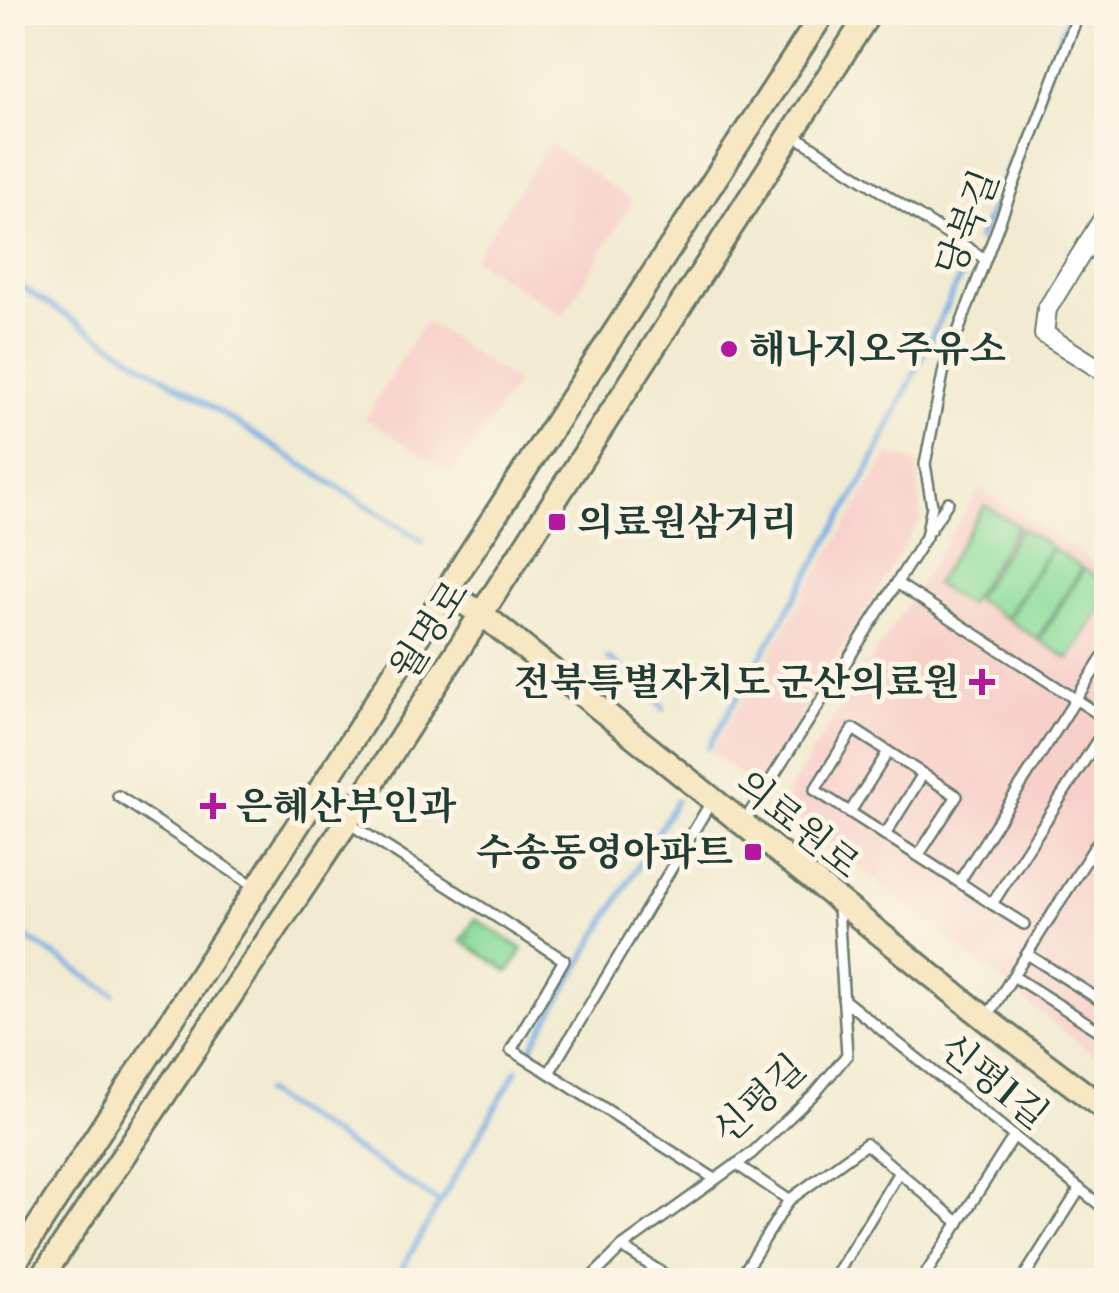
<svg xmlns="http://www.w3.org/2000/svg" width="1119" height="1293" font-family="'Libre Bodoni','Noto Serif KR',serif">
<style>
.built{fill:#f7d0ca}
.grass{fill:url(#grass-tufts);stroke:#568d68;stroke-width:2.5}
.pitch{fill:#8cdd9d;stroke:#568d68;stroke-width:2.5}
.lines{fill:none;stroke-linecap:round;stroke-linejoin:round}
.stream{stroke:#74aee4;stroke-width:5}
.lane-casing{stroke:#697a6b;stroke-width:14}
.street-casing{stroke:#697a6b;stroke-width:22}
.secondary-casing{stroke:#697a6b;stroke-width:28}
.lane{stroke:#fff;stroke-width:9}
.street{stroke:#fff;stroke-width:18}
.secondary{stroke:#f7e8c3;stroke-width:22}
.poi-dot{fill:#b5179e;stroke:#fcf5e5;stroke-width:4}
.labels{text-anchor:middle;stroke-width:10;stroke-linejoin:round;paint-order:stroke}
.street-label{font-size:38px;fill:#1f3d34;stroke:#fcf5e5}
.poi-label{font-size:38px;font-weight:bold;fill:#1f3d34;stroke:#fcf5e5;text-anchor:start}
</style>
<defs>
<pattern id="grass-tufts" width="24" height="20" patternUnits="userSpaceOnUse" patternTransform="scale(2.5)"><rect width="24" height="20" fill="#8cdd9d"/><path d="M3 7l-1-3M5 7V3M7 7l1-3M15 17l-1-3M17 17v-4M19 17l1-3" fill="none" stroke="#72b481"/></pattern>
</defs>
<rect width="100%" height="100%" fill="#fcf5e5"/>
<filter id="ink" filterUnits="userSpaceOnUse"><feTurbulence type="fractalNoise" baseFrequency=".01" numOctaves="2"/><feDisplacementMap in="SourceGraphic" scale="20" xChannelSelector="R" yChannelSelector="G"/><feConvolveMatrix kernelMatrix="1 2 1 2 8 2 1 2 1" color-interpolation-filters="sRGB"/></filter>
<filter id="wash" filterUnits="userSpaceOnUse"><feTurbulence type="fractalNoise" baseFrequency=".0048" numOctaves="4" result="noise"/><feDisplacementMap in="SourceGraphic" scale="40" xChannelSelector="R" yChannelSelector="G"/><feGaussianBlur stdDeviation="2.25" result="paint"/><feColorMatrix in="noise" values="0 0 0 0 0 0 0 0 0 0 0 0 0 0 0 0 0 1.4 0 .05"/><feComposite in="paint" operator="in"/></filter>
<g filter="url(#wash)">
<rect width="100%" height="100%" fill="#f2ebd1"/>
<!-- built -->
<g class="built">
<polygon points="549,144 633,202 563,315 473,259"/>
<polygon points="425,321 517,383 452,475 365,418"/>
<polygon points="889,453 917,462 921,519 757,789 711,752"/>
<polygon points="980,489 1106,570 1106,1065 787,810 786,794"/>
</g>
<!-- grass -->
<polygon class="grass" points="475,919 523,949 509,972 461,941"/>
<!-- pitch -->
<g class="pitch">
<polygon points="985,505 1018,526 968,605 935,584"/>
<polygon points="1021,528 1051,547 1005,618 975,599"/>
<polygon points="1052,548 1082,568 1037,639 1007,619"/>
<polygon points="1084,569 1106,583 1106,600 1069,659 1039,640"/>
</g>
<g class="lines">
<!-- stream -->
<g class="stream">
<polyline points="978,240 1038,98 1069,12"/>
<polyline points="12,281 423,541"/>
<polyline points="608,658 651,690 664,709"/>
<polyline points="708,748 865,477 966,265"/>
<polyline points="12,928 114,994"/>
<polyline points="527,1055 676,801"/>
<polyline points="264,1092 439,1202"/>
<polyline points="395,1280 517,1070"/>
</g>
</g>
</g>
<g filter="url(#ink)">
<g class="lines">
<!-- lane casing -->
<g class="lane-casing">
<g id="lane">
<polyline points="794,135 985,259"/>
<polyline points="930,530 948,502"/>
<polyline points="898,584 1106,719"/>
<polyline points="118,796 257,888"/>
<polyline points="711,802 549,1073 715,1179"/>
<polyline points="850,812 888,752"/>
<polyline points="347,822 564,960 511,1050 549,1073"/>
<polyline points="744,822 926,537 932,506 925,464 944,369 1079,12"/>
<polyline points="885,835 923,774"/>
<polyline points="918,856 957,796 853,729 815,790 959,882 1106,652"/>
<polyline points="959,882 992,904 1106,727"/>
<polyline points="992,904 1024,924"/>
<polyline points="1027,954 1106,1004"/>
<polyline points="1013,976 1106,1035"/>
<polyline points="843,999 1106,1210"/>
<polyline points="987,1017 1106,829"/>
<polyline points="736,1164 789,1200"/>
<polyline points="622,1247 673,1280"/>
<polyline points="589,1280 622,1247 752,1153 816,1092 847,1055 838,907"/>
<polyline points="739,1280 789,1200 866,1144 959,1223"/>
<polyline points="833,1280 899,1172"/>
<polyline points="922,1280 1014,1136"/>
<polyline points="1022,1280 1080,1189"/>
</g>
</g>
<!-- street casing -->
<g class="street-casing">
<polyline id="street" points="1106,214 1047,309 1044,334 1106,373"/>
</g>
<!-- secondary casing -->
<g class="secondary-casing">
<g id="secondary">
<polyline points="446,592 482,614 986,1019 1106,1110"/>
<polyline points="12,1267 314,800 468,557 824,12"/>
<polyline points="40,1280 347,822 870,12"/>
</g>
</g>
<!-- lane -->
<use href="#lane" class="lane"/>
<!-- street -->
<use href="#street" class="street"/>
<!-- secondary -->
<use href="#secondary" class="secondary"/>
</g>
</g>
<!-- markers -->
<g class="poi-dot">
<circle cx="729" cy="349" r="10"/>
<rect x="547" y="512" width="20" height="20" rx="5"/>
<path d="M977 667h10v10h10v10h-10v10h-10v-10h-10v-10h10z"/>
<path d="M208 791h10v10h10v10h-10v10h-10v-10h-10v-10h10z"/>
<rect x="743" y="842" width="20" height="20" rx="5"/>
</g>
<g class="labels">
<!-- street labels -->
<g class="street-label">
<text transform="translate(967 223) rotate(-69)" y="13">당북길</text>
<text transform="translate(429 630) rotate(-57)" y="13">월명로</text>
<text transform="translate(798 824) rotate(39)" y="13">의료원로</text>
<text transform="translate(994 1081) rotate(39)" y="13">신평1길</text>
<text transform="translate(759 1099) rotate(-43)" y="13">신평길</text>
</g>
<!-- poi labels -->
<g class="poi-label">
<text x="749" y="362">해나지오주유소</text>
<text x="577" y="535">의료원삼거리</text>
<text x="960" y="695" text-anchor="end">전북특별자치도 군산의료원</text>
<text x="236" y="819">은혜산부인과</text>
<text x="733" y="865" text-anchor="end">수송동영아파트</text>
</g>
</g>
<!-- margin -->
<rect width="1119" height="1293" fill="none" stroke="#fcf5e5" stroke-width="50"/>
</svg>
